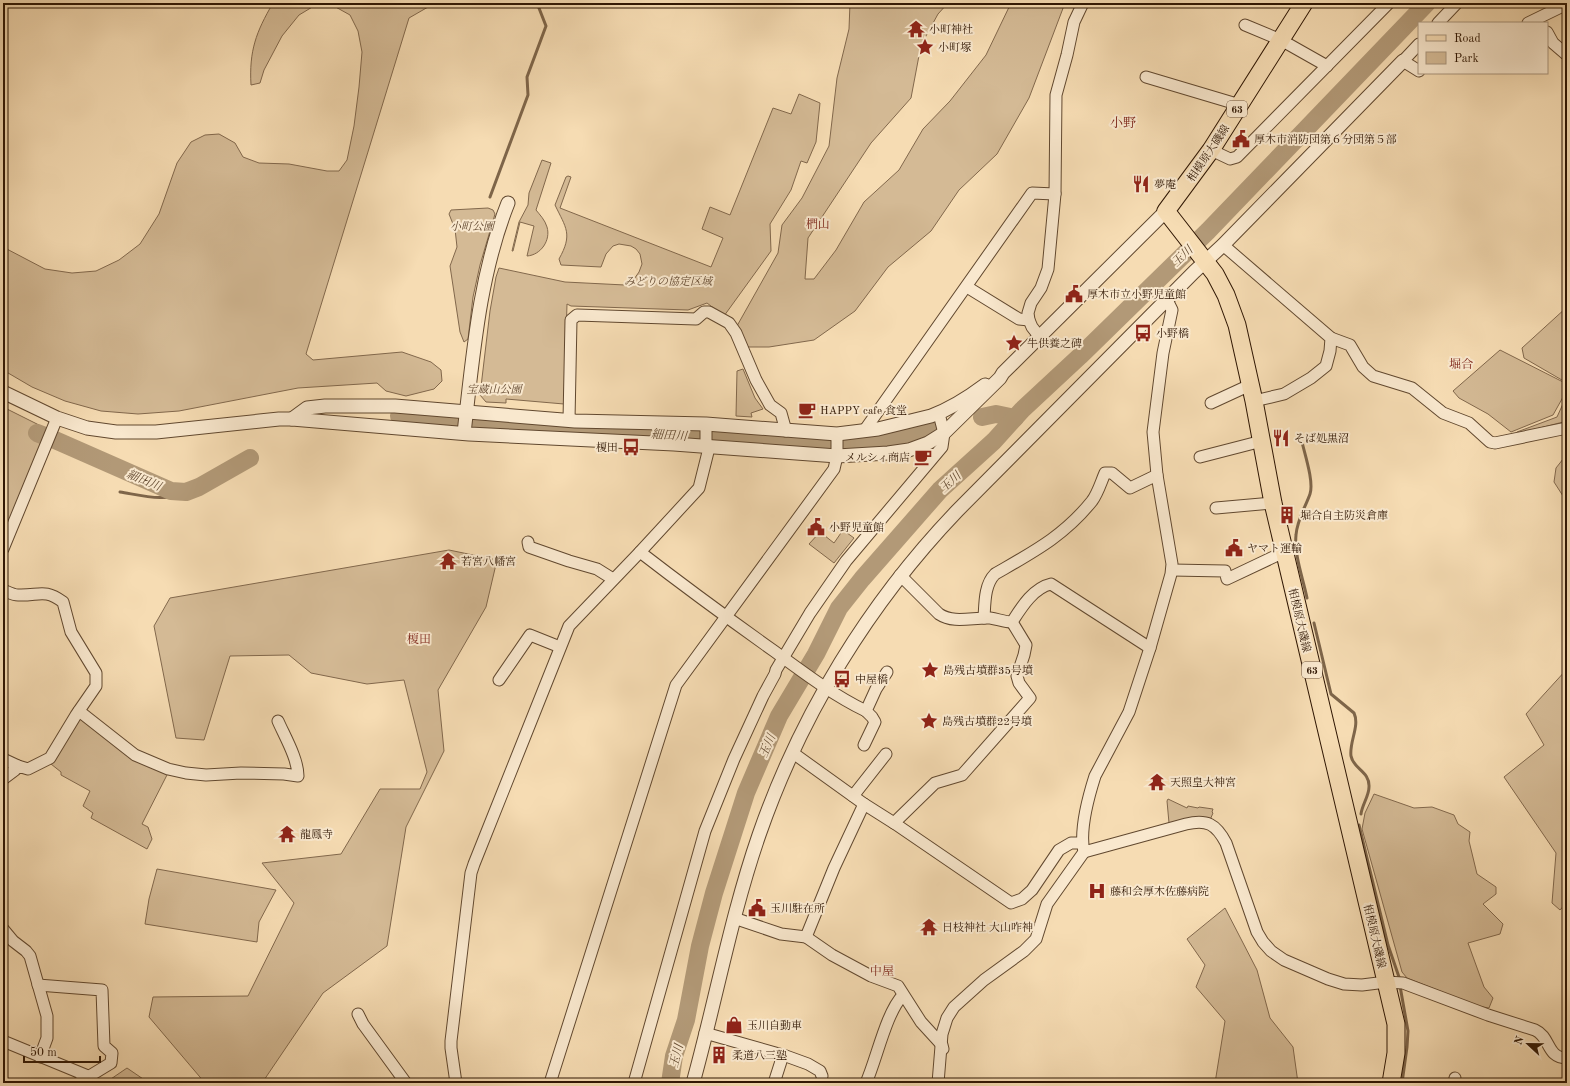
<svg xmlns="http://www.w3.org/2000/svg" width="1570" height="1086" font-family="'Old Standard TT','Noto Serif JP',serif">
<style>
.green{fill:#d4ba95;stroke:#82684c}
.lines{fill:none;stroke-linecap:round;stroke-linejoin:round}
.stream{stroke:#7e6549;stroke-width:3}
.river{stroke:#b29977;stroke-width:18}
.minor-casing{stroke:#61482f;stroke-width:13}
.tertiary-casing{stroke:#61482f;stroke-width:15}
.primary-casing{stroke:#2f1603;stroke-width:19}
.minor{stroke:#f9e8ce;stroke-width:11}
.tertiary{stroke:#f9e8ce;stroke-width:13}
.primary{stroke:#f6dcb3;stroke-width:17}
.labels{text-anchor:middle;stroke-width:4;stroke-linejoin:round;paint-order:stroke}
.shield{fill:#f9e8ce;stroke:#6c5540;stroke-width:1}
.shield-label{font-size:10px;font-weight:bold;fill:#2f1603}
.poi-label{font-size:11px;fill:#2f1603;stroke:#f9e8ce;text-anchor:start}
.street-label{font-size:11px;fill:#2f1603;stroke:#f9e8ce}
.park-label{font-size:11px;font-style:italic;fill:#61472f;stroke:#f9e8ce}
.neighbourhood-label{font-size:12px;fill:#7a1f14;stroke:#f9e8ce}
.water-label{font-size:12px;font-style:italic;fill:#634a31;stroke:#f9e8ce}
.quarter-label{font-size:13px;fill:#7a1f14;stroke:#f9e8ce}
</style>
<rect width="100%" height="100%" fill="#f6dcb3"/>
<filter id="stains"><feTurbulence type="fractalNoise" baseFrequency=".005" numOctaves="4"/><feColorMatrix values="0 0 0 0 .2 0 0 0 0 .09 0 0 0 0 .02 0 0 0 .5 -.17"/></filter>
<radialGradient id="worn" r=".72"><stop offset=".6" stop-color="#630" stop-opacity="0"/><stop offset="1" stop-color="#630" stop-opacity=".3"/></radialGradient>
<!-- green -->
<g class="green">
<path d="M273 3H435L409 18 306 354 313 360 402 352 431 362 441 370 442 381 434 389 406 396 386 391 377 383 298 388 179 411 138 414 101 411 65 401 32 387 3 370V247L45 269 72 273 96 271 119 260 140 244 159 214 177 163 191 142 205 135 219 134 235 143 243 157 259 163 289 164 327 171H339L347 160 354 126 359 87 362 52 358 31 350 15 332 5 319 3 299 15 282 36 264 70 260 83 251 85C249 51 256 32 273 3Z"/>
<polygon points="850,3 948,3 938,14 921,45 911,98 871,143 808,238 805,279 814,279 836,250 864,202 899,170 923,129 950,101 986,55 1011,3 1065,3 1029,98 997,154 959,190 931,231 888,267 855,311 814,340 769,347 747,347 733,333 778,253 782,225 802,198 829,146 837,78 849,29"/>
<path d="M799 94 820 103 816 142 807 163 801 161 791 190 770 224 771 251 724 316 707 303 688 310 571 306 567 304 564 404 506 399V403L486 402 480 395 490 311 496 277 499 268 565 282 625 285 632 282 639 272 642 264 640 254 636 249 631 246 619 244 613 246 606 254 601 267 561 265 559 259C573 234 566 228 555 205L566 177 568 176 571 177 560 208 711 267 723 238 702 229 710 207 730 215 773 108 791 114Z"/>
<path d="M542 160 551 163 536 210C540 215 545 220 547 227 551 240 541 255 527 256L534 226 520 222 513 251H512L519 222 528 205 529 193Z"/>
<polygon points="488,208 493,210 495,214 480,265 473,297 468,339 464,342 460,332 450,266 457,247 455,229 449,214 451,210"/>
<polygon points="1567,307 1567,383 1524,358 1522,348"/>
<polygon points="1500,350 1567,384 1567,390 1553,415 1511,432 1488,414 1459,398 1453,391"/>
<polygon points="743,369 755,398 763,409 751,413 752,417 736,416 737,371"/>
<polygon points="1567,395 1567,421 1516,434 1517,432 1557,417"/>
<polygon points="3,407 47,429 3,541"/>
<polygon points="1567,454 1567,497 1563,496 1554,482 1556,468"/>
<polygon points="843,530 854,538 834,563 809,544 820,532 834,543"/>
<polygon points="449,550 497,560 486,607 438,690 444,751 406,827 387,946 323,993 262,1083 205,1083 149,1017 153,997 248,996 294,903 262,863 341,854 380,789 420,789 427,772 404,680 367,684 311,673 289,655 230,656 204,740 176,738 154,626 170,598"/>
<polygon points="1567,669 1567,902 1560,910 1552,903 1556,853 1504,777 1544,745 1526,714"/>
<polygon points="81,717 168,773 142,824 148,827 152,839 147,849 91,818 93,813 83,806 90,791 61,775 61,772 51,764"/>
<polygon points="1374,794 1414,808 1432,807 1454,815 1458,824 1470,832 1469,841 1477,874 1496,887 1496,894 1483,904 1503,924 1500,934 1468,943 1484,987 1493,998 1489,1008 1477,1006 1407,978 1402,972 1362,829 1365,813"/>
<polygon points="1168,799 1187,808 1188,806 1198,808 1199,807 1213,809 1212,812 1213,813 1210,820 1169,823 1167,801"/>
<polygon points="157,869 276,890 259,922 257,942 145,924 149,899"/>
<polygon points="1225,908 1257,970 1270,1018 1293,1047 1298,1083 1215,1083 1225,1021 1196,987 1205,965 1187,939"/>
<polygon points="127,1068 149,1083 105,1083"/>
</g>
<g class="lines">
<!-- stream -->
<g class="stream">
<polyline points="490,197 528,95 527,77 546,26 537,3"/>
<path d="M1302 442C1305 455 1314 482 1310 494 1305 508 1297 520 1296 535 1294 555 1303 578 1307 598"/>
<path d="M120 492C140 495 168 503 186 492"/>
<path d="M1314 623 1331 694 1354 713C1360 726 1349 742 1351 756 1353 769 1370 771 1369 787 1369 796 1362 805 1361 814"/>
<polyline points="1359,825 1388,945 1400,980"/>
<polyline points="1400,986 1408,1031 1407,1047 1402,1083"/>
</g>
<!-- river -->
<g class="river">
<polyline points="399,416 475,423 830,445 861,444 893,439 938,427"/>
<polyline points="982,417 996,414 1015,418"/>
<polyline points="37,433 55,440 171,491 186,492 199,487 250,458"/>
<polyline points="670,1083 674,1056 686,1020 700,946 714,893 746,793 779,716 816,654 839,608 862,579 940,490 994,441 1022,410 1080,356 1208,231 1427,3"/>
</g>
<!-- minor casing -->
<g class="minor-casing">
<g id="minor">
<polyline points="1438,23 1457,3"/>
<polyline points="1528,23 1567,4"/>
<polyline points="1245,25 1281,40 1327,66"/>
<polyline points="1547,32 1553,43 1567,55"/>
<polyline points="1419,44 1403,61 1419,71"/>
<polyline points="1146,77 1240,105"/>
<polyline points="1211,150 1230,159 1237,157 1389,3"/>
<polyline points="1223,245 1331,338 1330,351 1326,366 1311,378 1284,394 1254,401"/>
<polyline points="967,287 1019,319 1029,320"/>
<path d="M1167 300 1172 310 1163 353 1153 432 1157 475 1172 564 1171 574 1150 648 1129 712 1095 776C1088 798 1079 830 1084 852L1186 824C1207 819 1216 824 1226 843L1257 932 1263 942 1271 951 1284 960 1328 979 1344 984 1362 985 1386 982 1403 983 1488 1015 1535 1030C1551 1037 1546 1058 1567 1058"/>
<polyline points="1039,336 1032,327 1029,320 1028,313 1031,303 1041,288 1048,269 1055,194 1056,95 1067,55 1074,22 1083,3"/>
<polyline points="1331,338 1350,345 1363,367 1373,376 1412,388 1443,413 1469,423 1490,442 1495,443 1567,428"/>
<polyline points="1211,403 1250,385"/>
<polyline points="569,420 571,320 577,315 696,319 704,312 709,312 729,323 736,333 756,380 770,405 781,413 786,431"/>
<path d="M706 424V447L708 452 699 488 640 552C684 586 729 619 774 651 804 673 833 695 866 711"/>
<polyline points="864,431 1032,193 1055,194"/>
<polyline points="1200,457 1262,441"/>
<polyline points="1216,508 1273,503"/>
<polyline points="528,542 529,547 569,561 597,569 613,579"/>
<polyline points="3,549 57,418"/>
<polyline points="1172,570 1225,571 1227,579 1284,552"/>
<path d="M900 575 939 614C954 624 973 617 990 618 998 619 1004 622 1012 622 1021 608 1033 588 1051 584L1150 648"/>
<path d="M3 590C8 592 13 595 18 595 39 596 44 588 63 602L71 632 96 673V686L76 715 50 758 28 769 18 766 15 770 3 779"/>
<path d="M984 618C985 604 984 585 995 574 1033 552 1064 536 1092 501 1098 493 1101 482 1105 473H1112L1130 488 1157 475"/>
<polyline points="499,680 530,635 560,647"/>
<path d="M79 711 135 755 168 769 186 773 206 775 241 773 284 774 298 776C298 759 285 737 278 721"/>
<polyline points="864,745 875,722 872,717 866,711 876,689 887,672"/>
<polyline points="3,759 18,766"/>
<polyline points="853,796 886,754"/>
<polyline points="864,804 894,823 935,783 962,775 1030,698 1019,683 1017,676 1024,655 1026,645 1012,622"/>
<polyline points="894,823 1011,903 1022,899 1032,890 1059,850 1071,843 1082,843"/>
<polyline points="734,918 781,934 806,937 834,868 864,804 793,753"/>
<polyline points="3,929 13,941 26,951 30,956 47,1016 47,1038 40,1057"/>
<polyline points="806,937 832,955 871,976 898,986 921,1022 942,1045 943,1049"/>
<polyline points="38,985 102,990 104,1046 112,1053 111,1063 78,1083"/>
<polyline points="358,1014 363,1024 406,1083"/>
<polyline points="705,1033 786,1056 808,1064 820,1071 822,1076"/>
<polyline points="3,1041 88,1076"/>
<polyline points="456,1083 451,1048 451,1041 471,873 474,864 569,626 640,552"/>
<polyline points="550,1083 676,685 834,469 837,456 837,434"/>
<polyline points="634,1083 705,831 734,759 763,696 775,674 776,670 810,613 846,561 942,447 944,433 939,414"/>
<polyline points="774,1083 783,1055"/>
<path d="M866 1083C877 1058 886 1013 903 995"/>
<polyline points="938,1083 942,1034 947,1018 954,1007 984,980 1024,951 1036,939 1047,904 1084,852"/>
<polyline points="1454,1083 1455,1078"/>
</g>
</g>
<!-- tertiary casing -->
<g class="tertiary-casing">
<g id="tertiary">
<polyline points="3,392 57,418 87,428 116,432 156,432 279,419 292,419 469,434 674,444 837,456 888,453 909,450 928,443 944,433 1000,378 1003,373 1166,211"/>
<path d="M292 419 307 408 325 406H395L575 421 706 424 837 434 878 429 931 416C950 409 969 397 985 385"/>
<path d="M464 433C473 356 479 276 508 203"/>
<path d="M693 1083C716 1000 731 916 759 835 801 714 869 603 957 511L1194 272 1223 245 1403 61"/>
</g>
</g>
<!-- primary casing -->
<g class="primary-casing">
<polyline id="primary" points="1304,3 1211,150 1166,211 1215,274 1226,295 1237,325 1254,401 1273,503 1396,1024 1396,1053 1391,1083"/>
</g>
<!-- minor -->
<use href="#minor" class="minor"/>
<!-- tertiary -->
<use href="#tertiary" class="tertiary"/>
<!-- primary -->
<use href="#primary" class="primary"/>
</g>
<!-- icons -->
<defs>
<g id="temple-bare" transform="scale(1.38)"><path d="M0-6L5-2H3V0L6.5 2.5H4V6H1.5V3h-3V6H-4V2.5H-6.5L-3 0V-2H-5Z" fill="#8f2418" stroke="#f9e8ce" stroke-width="2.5" paint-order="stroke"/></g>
<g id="sight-bare" transform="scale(1.38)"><path d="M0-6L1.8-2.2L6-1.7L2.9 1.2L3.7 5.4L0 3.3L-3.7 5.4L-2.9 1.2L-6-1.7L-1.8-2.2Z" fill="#8f2418" stroke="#f9e8ce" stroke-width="2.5" paint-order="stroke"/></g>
<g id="civic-bare" transform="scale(1.38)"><path d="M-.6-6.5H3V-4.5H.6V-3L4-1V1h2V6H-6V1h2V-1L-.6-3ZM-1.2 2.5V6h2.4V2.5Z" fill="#8f2418" stroke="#f9e8ce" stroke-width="2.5" paint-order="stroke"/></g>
<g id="restaurant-bare" transform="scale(1.38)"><path d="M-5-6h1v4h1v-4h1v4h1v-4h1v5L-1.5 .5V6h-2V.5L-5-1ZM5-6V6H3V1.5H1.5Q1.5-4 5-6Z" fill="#8f2418" stroke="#f9e8ce" stroke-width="2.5" paint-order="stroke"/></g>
<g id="bus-bare" transform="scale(1.38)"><path d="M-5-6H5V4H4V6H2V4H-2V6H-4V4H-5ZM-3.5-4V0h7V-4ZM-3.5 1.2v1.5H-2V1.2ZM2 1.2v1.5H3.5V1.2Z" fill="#8f2418" stroke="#f9e8ce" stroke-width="2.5" paint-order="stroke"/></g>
<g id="cafe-bare" transform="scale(1.38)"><path d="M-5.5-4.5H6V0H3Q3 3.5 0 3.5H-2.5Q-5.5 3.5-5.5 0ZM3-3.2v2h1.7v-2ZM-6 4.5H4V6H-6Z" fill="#8f2418" stroke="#f9e8ce" stroke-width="2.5" paint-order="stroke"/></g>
<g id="building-bare" transform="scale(1.38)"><path d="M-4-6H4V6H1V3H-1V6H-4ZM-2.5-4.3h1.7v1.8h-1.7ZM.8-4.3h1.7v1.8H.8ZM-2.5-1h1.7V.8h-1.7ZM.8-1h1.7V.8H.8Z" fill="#8f2418" stroke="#f9e8ce" stroke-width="2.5" paint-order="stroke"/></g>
<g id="hospital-bare" transform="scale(1.38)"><path d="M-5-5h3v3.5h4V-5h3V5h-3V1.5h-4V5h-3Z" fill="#8f2418" stroke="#f9e8ce" stroke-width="2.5" paint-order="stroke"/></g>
<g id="shop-bare" transform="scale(1.38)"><path d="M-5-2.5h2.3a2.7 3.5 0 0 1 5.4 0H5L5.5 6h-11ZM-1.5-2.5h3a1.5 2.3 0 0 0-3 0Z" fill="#8f2418" stroke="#f9e8ce" stroke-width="2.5" paint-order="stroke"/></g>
</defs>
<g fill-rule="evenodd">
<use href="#temple-bare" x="916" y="29"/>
<use href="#sight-bare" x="925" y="47"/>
<use href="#civic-bare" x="1241" y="139"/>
<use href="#restaurant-bare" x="1141" y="184"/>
<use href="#civic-bare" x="1074" y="294"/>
<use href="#bus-bare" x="1143" y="333"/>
<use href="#sight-bare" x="1014" y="343"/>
<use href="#cafe-bare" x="807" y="410"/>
<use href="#restaurant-bare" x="1281" y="438"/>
<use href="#bus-bare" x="631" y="447"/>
<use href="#cafe-bare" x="923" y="457"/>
<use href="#building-bare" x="1287" y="515"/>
<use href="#civic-bare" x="816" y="527"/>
<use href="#civic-bare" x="1234" y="548"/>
<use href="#temple-bare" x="448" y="561"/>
<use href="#sight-bare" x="930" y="670"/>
<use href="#bus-bare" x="842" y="679"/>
<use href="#sight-bare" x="929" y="721"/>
<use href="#temple-bare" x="1157" y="782"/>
<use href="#temple-bare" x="287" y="834"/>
<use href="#hospital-bare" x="1097" y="891"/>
<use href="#civic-bare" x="757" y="908"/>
<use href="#temple-bare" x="929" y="927"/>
<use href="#shop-bare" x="734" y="1025"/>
<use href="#building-bare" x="719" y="1055"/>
</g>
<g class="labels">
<!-- shield labels -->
<g class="shield">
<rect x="1227" y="101" width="20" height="16" rx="3"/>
<rect x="1302" y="662" width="20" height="16" rx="3"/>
</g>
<g class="shield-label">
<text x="1237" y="113">63</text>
<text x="1312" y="674">63</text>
</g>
<!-- poi labels -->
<g class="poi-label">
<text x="929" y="33">小町神社</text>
<text x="938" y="51">小町塚</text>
<text x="1254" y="143">厚木市消防団第６分団第５部</text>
<text x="1154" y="188">夢庵</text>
<text x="1087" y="298">厚木市立小野児童館</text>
<text x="1156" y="337">小野橋</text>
<text x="1027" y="347">牛供養之碑</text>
<text x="820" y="414">HAPPY cafe 食堂</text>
<text x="1294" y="442">そば処黒沼</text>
<text x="618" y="451" text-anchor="end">榎田</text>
<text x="910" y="461" text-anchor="end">メルシィ商店</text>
<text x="1300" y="519">堀合自主防災倉庫</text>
<text x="829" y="531">小野児童館</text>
<text x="1247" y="552">ヤマト運輸</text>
<text x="461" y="565">若宮八幡宮</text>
<text x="943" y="674">島残古墳群35号墳</text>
<text x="855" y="683">中屋橋</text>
<text x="942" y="725">島残古墳群22号墳</text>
<text x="1170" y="786">天照皇大神宮</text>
<text x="300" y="838">龍鳳寺</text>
<text x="1110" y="895">藤和会厚木佐藤病院</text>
<text x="770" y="912">玉川駐在所</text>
<text x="942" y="931">日枝神社 大山咋神</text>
<text x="747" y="1029">玉川自動車</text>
<text x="732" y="1059">柔道八三塾</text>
</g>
<!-- street labels -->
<g class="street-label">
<text transform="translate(1208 153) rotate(-56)" y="4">相模原大磯線</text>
<text transform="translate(1300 620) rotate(77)" y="4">相模原大磯線</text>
<text transform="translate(1375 936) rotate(77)" y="4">相模原大磯線</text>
</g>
<!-- park labels -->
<g class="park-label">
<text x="472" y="230">小町公園</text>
<text x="668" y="285">みどりの協定区域</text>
<text x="494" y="393">宝蔵山公園</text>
</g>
<!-- neighbourhood labels -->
<g class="neighbourhood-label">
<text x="818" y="228">椚山</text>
<text x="1461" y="368">堀合</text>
<text x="419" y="643">榎田</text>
<text x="882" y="975">中屋</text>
</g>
<!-- water labels -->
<g class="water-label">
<text transform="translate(1182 256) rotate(-44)" y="4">玉川</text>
<text transform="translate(669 435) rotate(4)" y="4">細田川</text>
<text transform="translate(144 480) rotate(23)" y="4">細田川</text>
<text transform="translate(950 482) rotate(-43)" y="4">玉川</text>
<text transform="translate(767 746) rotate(-67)" y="4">玉川</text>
<text transform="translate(676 1056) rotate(-76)" y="4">玉川</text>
</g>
<!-- quarter labels -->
<g class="quarter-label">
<text x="1123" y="127">小野</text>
</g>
</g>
<!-- margin -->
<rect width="1570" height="1086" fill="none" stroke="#f6dcb3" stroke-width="16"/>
<rect x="4" y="4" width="1562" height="1078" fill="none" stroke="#2f1603" stroke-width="2"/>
<rect x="8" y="8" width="1554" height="1070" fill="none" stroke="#2f1603"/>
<!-- legend -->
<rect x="1418" y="22" width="130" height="52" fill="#f9e8ce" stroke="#a8947d"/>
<rect x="1426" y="35" width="20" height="6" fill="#f6dcb3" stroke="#a8947d"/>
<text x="1454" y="42" font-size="12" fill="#2f1603">Road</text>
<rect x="1426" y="52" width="20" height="12" fill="#d4ba95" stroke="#a8947d"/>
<text x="1454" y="62" font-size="12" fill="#2f1603">Park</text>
<!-- north arrow -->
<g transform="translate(1528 1044) rotate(292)" stroke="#f9e8ce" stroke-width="3" paint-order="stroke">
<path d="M0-3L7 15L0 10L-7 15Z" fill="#2f1603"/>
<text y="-6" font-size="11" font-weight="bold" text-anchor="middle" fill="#2f1603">N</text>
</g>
<!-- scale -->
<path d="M24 1056v6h76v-6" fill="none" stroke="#2f1603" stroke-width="2"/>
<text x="30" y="1056" font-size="12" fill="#2f1603" stroke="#f9e8ce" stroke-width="3" paint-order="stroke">50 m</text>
<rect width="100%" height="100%" filter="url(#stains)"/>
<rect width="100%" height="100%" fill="url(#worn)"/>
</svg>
